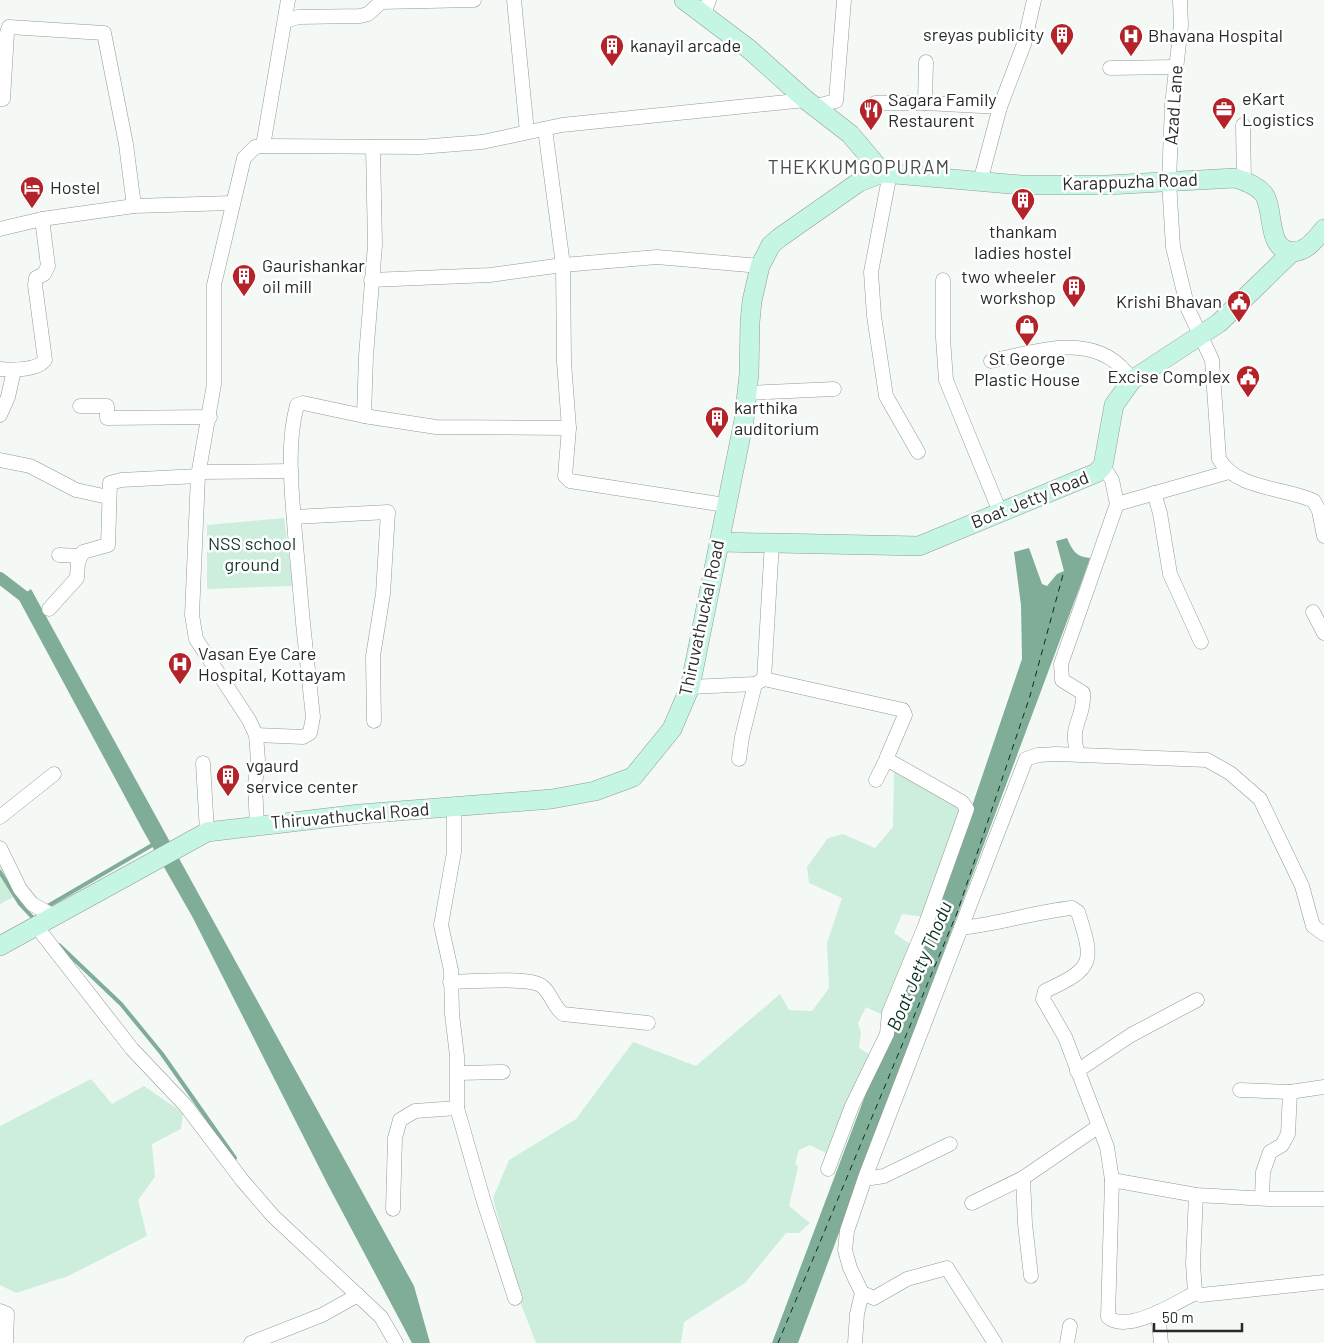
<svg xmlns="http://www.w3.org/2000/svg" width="1324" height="1343" font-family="Barlow,sans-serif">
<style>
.green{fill:#cdeedd}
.water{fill:#80ad97}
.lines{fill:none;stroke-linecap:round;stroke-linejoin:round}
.stream{stroke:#80ad97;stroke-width:4}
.canal{stroke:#80ad97;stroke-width:12}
.ferry{stroke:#093122;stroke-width:1;stroke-dasharray:6 5;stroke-linecap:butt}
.street-casing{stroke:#959997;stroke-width:15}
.secondary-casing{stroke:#959997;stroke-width:20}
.street{stroke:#fff;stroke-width:14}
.secondary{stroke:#c5f6e3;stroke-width:19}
.labels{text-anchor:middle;stroke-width:5;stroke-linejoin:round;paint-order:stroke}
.poi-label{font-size:18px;fill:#292b2a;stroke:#fff;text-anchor:start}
.street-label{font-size:18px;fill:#292b2a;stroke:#fff}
.park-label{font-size:18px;fill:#113828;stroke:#fff}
.neighbourhood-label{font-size:19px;letter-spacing:1px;fill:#484c4a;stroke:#fff}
.water-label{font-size:19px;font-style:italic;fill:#093122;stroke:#fff}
</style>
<rect width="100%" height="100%" fill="#f4f9f6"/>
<!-- green -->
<g class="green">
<polygon points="284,518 293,586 207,589 207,525"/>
<polygon points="894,771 963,809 925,917 902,914 894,933 913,946 885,1016 866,1007 858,1023 861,1033 859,1048 871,1055 830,1155 810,1145 799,1150 795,1163 798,1167 789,1206 810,1223 799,1233 786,1233 745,1283 684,1322 681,1343 536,1343 521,1304 493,1198 509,1160 576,1119 633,1042 696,1066 780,994 789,1010 812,1011 829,988 827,943 842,898 809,883 807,867 828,838 843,834 875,848 893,827"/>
<polygon points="0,855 19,894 0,904"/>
<polygon points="91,1079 112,1104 144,1086 183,1113 181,1129 152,1144 155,1177 138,1200 147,1236 68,1276 16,1293 0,1285 0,1126"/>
</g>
<!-- water -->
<g class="water">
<path d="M1067 538C1072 550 1076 557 1090 558L1082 581 798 1343H772L953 862 1022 659 1021 605 1014 552 1029 548 1042 584 1047 586 1057 574 1064 571 1056 541Z"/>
<polygon points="31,589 414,1286 430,1343 412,1343 328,1185 193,918 144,832 18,598"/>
</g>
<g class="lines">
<!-- stream -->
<g class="stream">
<polyline points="0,872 20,904 35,920"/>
<polyline points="46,907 154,844"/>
<polyline points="59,945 121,1004 162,1054 235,1158"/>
</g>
<!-- canal -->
<polyline class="canal" points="0,578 26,598 32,609"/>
<!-- ferry -->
<polyline class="ferry" points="778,1343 957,913 1030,696 1064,571"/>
<!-- street casing -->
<g class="street-casing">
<g id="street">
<polyline points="514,0 527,132"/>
<path d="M1180 0 1181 25 1172 105 1169 181 1173 247 1188 309 1212 360 1219 459C1237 490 1284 487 1314 501L1319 511 1324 536"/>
<polyline points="704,14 709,0"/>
<polyline points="286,21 298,17 360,16 368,14 381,2 474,0"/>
<polyline points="1110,68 1176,67"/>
<polyline points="0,99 3,99 7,33 9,27 104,33 126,144 134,206"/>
<polyline points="875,103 925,103 1000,107"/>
<polyline points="925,103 926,62"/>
<polyline points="816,106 836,101 844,0"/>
<polyline points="1243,125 1244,181"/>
<polyline points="545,129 563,265 564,362 569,428 565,476 570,481 725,505"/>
<polyline points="263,146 288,0"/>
<polyline points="890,173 871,272 874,316 886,396 918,452"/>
<polyline points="980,182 1000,107 1024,44 1034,0"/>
<polyline points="0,229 42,219 134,206 232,203"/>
<polyline points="371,280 490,275 563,265 657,257 760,266"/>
<polyline points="943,280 943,338 946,380 1000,512"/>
<path d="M991 361C1040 351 1098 329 1132 380"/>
<path d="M0 369C13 370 36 371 45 360L35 285 36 278 44 274 48 266 42 219"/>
<polyline points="747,393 834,389"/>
<polyline points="80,406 107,406 107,418 210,417"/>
<polyline points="0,415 8,397 14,370"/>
<polyline points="364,416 366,356 375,245 373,147"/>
<polyline points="0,460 30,466 76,490 108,497"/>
<polyline points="199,472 291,471"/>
<polyline points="1154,493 1160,513 1170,574 1201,642"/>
<polyline points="1117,504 1229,472"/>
<polyline points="294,517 388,512 383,594 373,656 374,721"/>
<polyline points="59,555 80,556"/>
<polyline points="49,609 77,578 78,562 83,552 108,545 110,483 121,480 198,476"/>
<polyline points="1313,612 1324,633"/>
<polyline points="764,679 903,710 905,715 887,757 888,760 962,802 967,809 925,926 889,1013 887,1034 852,1106 828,1169"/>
<polyline points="690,687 755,684"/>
<path d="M256 735 303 737 310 733 313 717C306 656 300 595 295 534 292 492 286 446 297 405L303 403 364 416 436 427 569 428"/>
<path d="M1078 754C1068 725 1085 719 1083 693L1062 680 1061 664 1117 504 1112 480 1103 466"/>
<polyline points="739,759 742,737 755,684 764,679 772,542"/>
<polyline points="203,763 207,832"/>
<polyline points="876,780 887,758"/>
<polyline points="454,807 454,852 441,925 451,970 452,1014 457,1056 457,1108 484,1202 515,1298"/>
<polyline points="0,817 54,774"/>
<polyline points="257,825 255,785 258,760 256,735 249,720 196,639 192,615 198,476 214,384 214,285 244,158 255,147 263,146 420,147 482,142 562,125 806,100"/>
<polyline points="0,848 20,889 32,904 54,916"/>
<polyline points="36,926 132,1049 186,1106 242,1180 273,1216 381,1317 396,1343"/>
<path d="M961 928C999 924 1034 912 1072 908L1078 912C1094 962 1095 968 1045 991L1043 999 1065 1037 1107 1147 1112 1180 1108 1317C1127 1334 1176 1303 1195 1293"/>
<path d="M450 982C469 982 528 976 542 986 551 993 553 1006 563 1014L648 1023"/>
<polyline points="1077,1071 1131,1035 1197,1000"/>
<polyline points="458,1073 503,1072"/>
<polyline points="1240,1090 1290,1092"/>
<polyline points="865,1179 884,1176 950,1144"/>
<polyline points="1112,1180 1196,1195 1269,1199 1324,1199"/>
<polyline points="1196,1195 1193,1263 1195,1293 1201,1295 1324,1282"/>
<polyline points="1262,1198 1263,1172 1270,1152 1282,1145 1288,1134 1290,1092 1324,1087"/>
<polyline points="972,1203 1023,1178"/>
<polyline points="393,1209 395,1138 400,1120 415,1111 457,1108"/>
<polyline points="1031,1276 1025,1224 1023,1178 1099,1126"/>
<polyline points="862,1293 874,1298 907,1279 947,1268 995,1343"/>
<polyline points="0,1311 7,1314 6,1343"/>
<polyline points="1158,1312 1161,1343"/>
<polyline points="251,1343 322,1315 358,1295"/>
<polyline points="855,1343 857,1314 862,1293 850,1268 845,1250 847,1231 866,1175 1026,759 1038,755 1056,754 1207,760 1230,773 1260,799 1302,886 1313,926 1324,934"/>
<polyline points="1067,1343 1070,1326"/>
</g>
</g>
<!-- secondary casing -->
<g class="secondary-casing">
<g id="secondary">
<polyline points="684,0 749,49 806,100 850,134 883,173"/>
<polyline points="719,542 919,546 1096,473 1103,466 1114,405 1132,380 1219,323 1292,252"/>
<path d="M0 946 207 832 360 814 552 799 595 791 633 777 672 729 690 687 744 420 749 374 750 322 752 301 760 266 771 245 779 238 859 182 883 173 1021 185H1107L1235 178C1245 181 1256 185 1263 193 1275 208 1266 246 1289 251 1304 255 1316 239 1324 229"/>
</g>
</g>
<!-- street -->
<use href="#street" class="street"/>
<!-- secondary -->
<use href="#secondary" class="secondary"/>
</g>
<!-- icons -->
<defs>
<g id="building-pin" transform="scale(1.25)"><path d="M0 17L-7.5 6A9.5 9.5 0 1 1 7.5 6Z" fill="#b42329" stroke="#fff"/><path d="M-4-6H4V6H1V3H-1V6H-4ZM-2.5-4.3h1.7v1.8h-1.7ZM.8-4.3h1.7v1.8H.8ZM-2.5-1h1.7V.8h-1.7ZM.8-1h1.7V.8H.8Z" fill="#fff"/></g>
<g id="hospital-pin" transform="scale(1.25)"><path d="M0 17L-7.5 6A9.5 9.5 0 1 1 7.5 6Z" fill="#b42329" stroke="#fff"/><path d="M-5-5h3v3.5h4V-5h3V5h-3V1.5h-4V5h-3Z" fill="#fff"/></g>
<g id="office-pin" transform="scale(1.25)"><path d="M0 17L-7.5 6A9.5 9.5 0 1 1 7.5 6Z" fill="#b42329" stroke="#fff"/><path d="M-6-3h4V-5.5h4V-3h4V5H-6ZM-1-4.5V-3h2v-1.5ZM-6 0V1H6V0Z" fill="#fff"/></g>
<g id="restaurant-pin" transform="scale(1.25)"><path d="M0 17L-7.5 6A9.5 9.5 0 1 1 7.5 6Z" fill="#b42329" stroke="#fff"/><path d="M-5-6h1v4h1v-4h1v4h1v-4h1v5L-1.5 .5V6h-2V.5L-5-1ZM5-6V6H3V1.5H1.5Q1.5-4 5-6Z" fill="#fff"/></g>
<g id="hotel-pin" transform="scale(1.25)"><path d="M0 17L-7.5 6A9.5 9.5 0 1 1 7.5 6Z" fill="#b42329" stroke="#fff"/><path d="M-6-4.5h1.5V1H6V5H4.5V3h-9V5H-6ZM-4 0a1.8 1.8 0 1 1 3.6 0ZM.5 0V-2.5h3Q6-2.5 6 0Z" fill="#fff"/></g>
<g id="civic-pin" transform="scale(1.25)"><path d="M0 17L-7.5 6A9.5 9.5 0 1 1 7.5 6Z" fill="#b42329" stroke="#fff"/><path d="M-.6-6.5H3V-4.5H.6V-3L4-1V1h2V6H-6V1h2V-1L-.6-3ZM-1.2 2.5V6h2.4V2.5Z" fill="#fff"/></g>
<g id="shop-pin" transform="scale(1.25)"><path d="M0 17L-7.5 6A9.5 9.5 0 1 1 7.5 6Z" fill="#b42329" stroke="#fff"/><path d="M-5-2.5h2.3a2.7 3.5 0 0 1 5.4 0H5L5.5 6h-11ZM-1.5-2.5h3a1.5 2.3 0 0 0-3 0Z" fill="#fff"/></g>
</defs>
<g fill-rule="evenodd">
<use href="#building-pin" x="1062" y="35"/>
<use href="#hospital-pin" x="1131" y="36"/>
<use href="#building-pin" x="612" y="46"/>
<use href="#office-pin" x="1224" y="109"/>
<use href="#restaurant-pin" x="871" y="110"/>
<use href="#hotel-pin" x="32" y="188"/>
<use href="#building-pin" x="1023" y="200"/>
<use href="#building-pin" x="244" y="276"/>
<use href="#building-pin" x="1074" y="287"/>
<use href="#civic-pin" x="1239" y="302"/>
<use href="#shop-pin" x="1027" y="326"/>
<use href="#civic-pin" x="1248" y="377"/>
<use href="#building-pin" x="717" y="418"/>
<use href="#hospital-pin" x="180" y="664"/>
<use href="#building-pin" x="228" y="776"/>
</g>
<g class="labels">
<!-- poi labels -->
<g class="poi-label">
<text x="1044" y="41" text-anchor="end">sreyas publicity</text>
<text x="1148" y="42">Bhavana Hospital</text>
<text x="630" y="52">kanayil arcade</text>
<text x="1242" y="105">eKart<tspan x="1242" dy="21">Logistics</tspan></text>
<text x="888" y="106">Sagara Family<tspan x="888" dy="21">Restaurent</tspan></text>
<text x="50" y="194">Hostel</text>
<text x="1023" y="238" text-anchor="middle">thankam<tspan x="1023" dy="21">ladies hostel</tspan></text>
<text x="262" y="272">Gaurishankar<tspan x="262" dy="21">oil mill</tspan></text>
<text x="1056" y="283" text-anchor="end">two wheeler<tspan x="1056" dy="21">workshop</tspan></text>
<text x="1222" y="308" text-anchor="end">Krishi Bhavan</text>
<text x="1027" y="365" text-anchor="middle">St George<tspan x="1027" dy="21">Plastic House</tspan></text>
<text x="1230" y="383" text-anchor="end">Excise Complex</text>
<text x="734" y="414">karthika<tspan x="734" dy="21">auditorium</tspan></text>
<text x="198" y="660">Vasan Eye Care<tspan x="198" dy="21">Hospital, Kottayam</tspan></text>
<text x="246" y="772">vgaurd<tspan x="246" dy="21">service center</tspan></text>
</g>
<!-- street labels -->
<g class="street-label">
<text transform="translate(1174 105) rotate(-86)" y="6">Azad Lane</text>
<text transform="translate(1130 182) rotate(-2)" y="6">Karappuzha Road</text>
<text transform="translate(1030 500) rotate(-22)" y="6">Boat Jetty Road</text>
<text transform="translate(702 618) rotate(-78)" y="6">Thiruvathuckal Road</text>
<text transform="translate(350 816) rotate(-5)" y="6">Thiruvathuckal Road</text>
</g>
<!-- park labels -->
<g class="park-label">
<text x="252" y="550">NSS school<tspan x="252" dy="21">ground</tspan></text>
</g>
<!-- neighbourhood labels -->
<g class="neighbourhood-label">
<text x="859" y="174">THEKKUMGOPURAM</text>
</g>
<!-- water labels -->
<g class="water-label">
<text transform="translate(919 966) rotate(-67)" y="7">Boat Jetty Thodu</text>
</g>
</g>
<!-- scale -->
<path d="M1154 1323v8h88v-8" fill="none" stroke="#292b2a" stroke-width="2.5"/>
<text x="1162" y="1323" font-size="15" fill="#292b2a" stroke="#ffffff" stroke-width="4" paint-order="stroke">50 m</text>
</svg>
